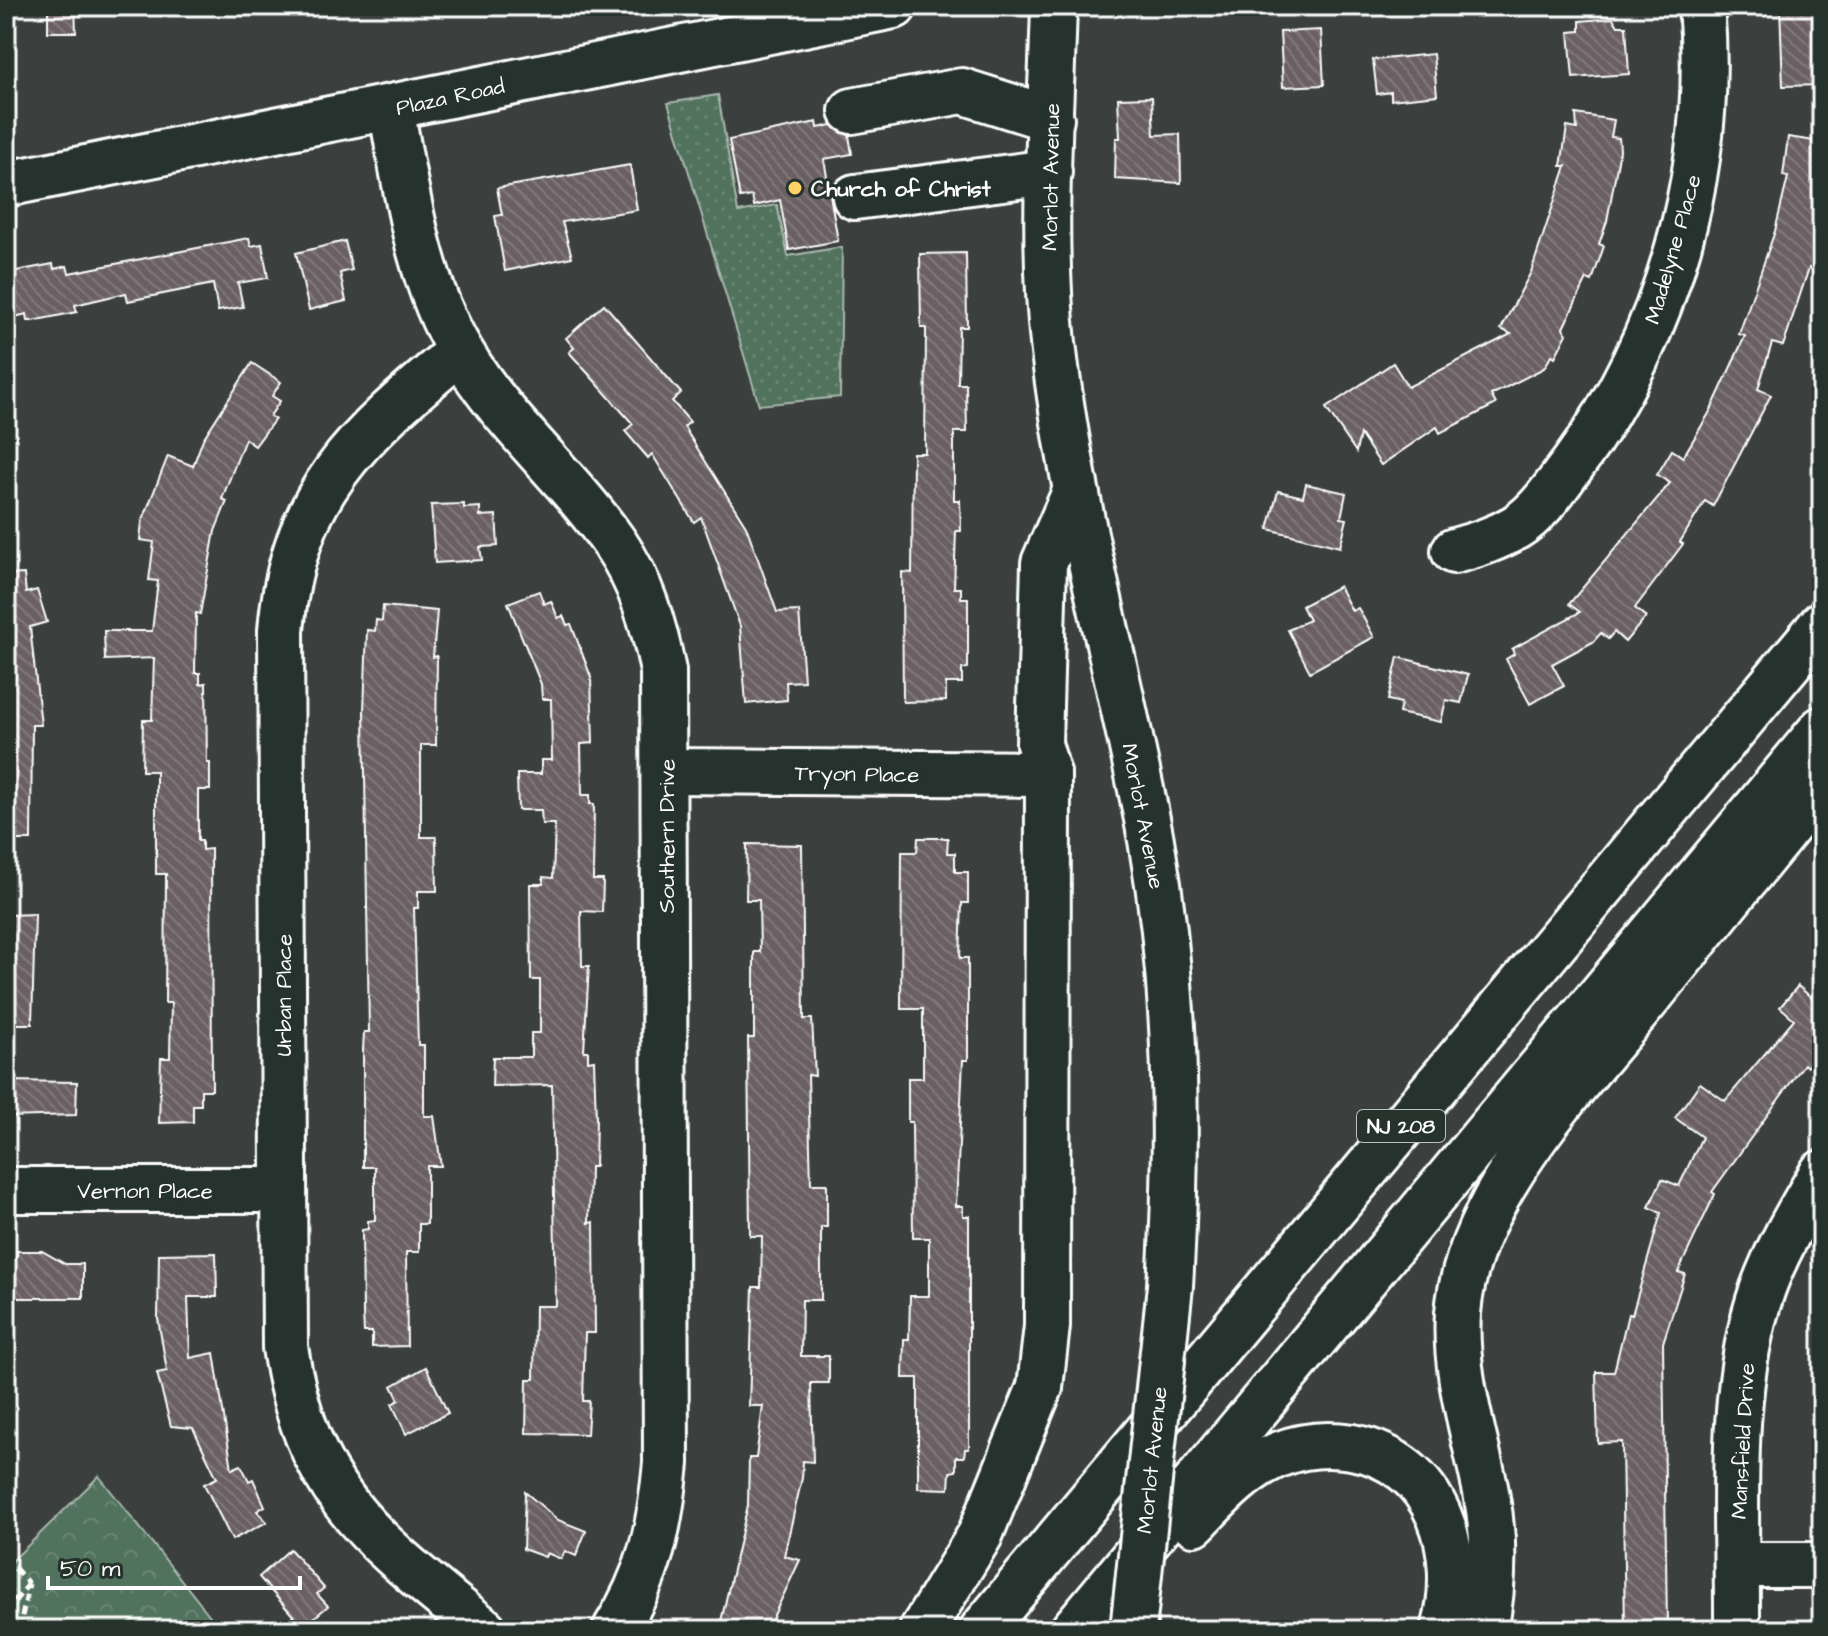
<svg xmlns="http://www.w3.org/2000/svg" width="1828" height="1636" font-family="'Architects Daughter',sans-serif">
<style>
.grass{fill:url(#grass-dots);stroke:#a8b8ae;stroke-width:2}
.park{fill:url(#park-crowns);stroke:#a8b8ae;stroke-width:2}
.building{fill:url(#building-back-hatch);stroke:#fff;stroke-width:2}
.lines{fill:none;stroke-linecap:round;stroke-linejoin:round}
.minor-casing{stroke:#fff;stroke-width:50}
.highway-casing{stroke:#fff;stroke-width:50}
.path{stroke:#fff;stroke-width:5;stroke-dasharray:8 6;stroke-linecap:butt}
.minor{stroke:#26332d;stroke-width:44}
.highway{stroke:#26332d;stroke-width:44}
.minor-bridge-casing{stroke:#fff;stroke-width:50;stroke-linecap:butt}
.minor-bridge{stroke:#26332d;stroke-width:44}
.poi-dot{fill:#ffd166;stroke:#26332d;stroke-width:3}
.labels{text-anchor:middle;stroke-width:6;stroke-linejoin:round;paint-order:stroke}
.shield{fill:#26332d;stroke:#bec2c0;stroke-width:2}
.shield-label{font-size:20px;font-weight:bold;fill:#fff}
.street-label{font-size:22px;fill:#fff;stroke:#26332d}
.poi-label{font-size:22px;font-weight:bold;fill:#fff;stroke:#26332d;text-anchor:start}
</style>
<defs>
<pattern id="grass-dots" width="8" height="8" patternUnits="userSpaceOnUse" patternTransform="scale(2)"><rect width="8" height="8" fill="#51725c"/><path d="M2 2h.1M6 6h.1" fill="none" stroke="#6b8774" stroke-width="1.8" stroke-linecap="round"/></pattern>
<pattern id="park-crowns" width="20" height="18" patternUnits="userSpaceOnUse" patternTransform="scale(2)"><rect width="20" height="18" fill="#51725c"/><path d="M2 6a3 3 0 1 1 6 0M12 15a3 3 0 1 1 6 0" fill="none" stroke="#6b8774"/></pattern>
<pattern id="building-back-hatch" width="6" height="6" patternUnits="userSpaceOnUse" patternTransform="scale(2)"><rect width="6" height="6" fill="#6b6064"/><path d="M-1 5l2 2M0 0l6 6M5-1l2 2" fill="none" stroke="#81787b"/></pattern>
</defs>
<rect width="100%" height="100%" fill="#3b403e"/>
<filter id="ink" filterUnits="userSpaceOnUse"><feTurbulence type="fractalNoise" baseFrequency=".0125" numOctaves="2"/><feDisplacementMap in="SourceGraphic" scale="16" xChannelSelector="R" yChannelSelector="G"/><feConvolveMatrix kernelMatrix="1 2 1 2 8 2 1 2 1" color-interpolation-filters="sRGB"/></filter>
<g filter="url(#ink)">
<!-- grass -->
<polygon class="grass" points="718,95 738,212 777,205 788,256 842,247 840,397 759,405 668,103"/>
<!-- park -->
<polygon class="park" points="99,1476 221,1630 6,1630 6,1567"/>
<!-- building -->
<g class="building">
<polygon points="48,6 75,6 76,32 48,32"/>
<polygon points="1780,6 1822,6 1822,85 1783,86"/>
<polygon points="1613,18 1618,26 1626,26 1629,74 1573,78 1569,32 1580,31 1580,21"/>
<polygon points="1321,30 1324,85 1283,87 1280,32"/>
<polygon points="1433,54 1437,95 1391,100 1391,92 1377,94 1373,60"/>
<polygon points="1152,97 1154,135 1180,134 1181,183 1115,179 1116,138 1120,138 1118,98"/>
<polygon points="1576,114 1614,120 1611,137 1619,138 1620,150 1607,221 1599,244 1604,246 1592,281 1587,279 1563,328 1567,334 1555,357 1552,355 1544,368 1491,395 1496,404 1440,433 1437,427 1381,465 1360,434 1356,452 1326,408 1393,363 1408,387 1511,334 1501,329 1531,272 1566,166 1561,166 1567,127 1577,129"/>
<polygon points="817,122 818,128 832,125 849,135 852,154 824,159 838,241 789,250 780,200 754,206 752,196 740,198 729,140"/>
<polygon points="1788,137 1822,142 1822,271 1809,268 1783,346 1772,343 1758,389 1771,395 1713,506 1705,501 1680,542 1683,544 1635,608 1646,617 1625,642 1614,632 1608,639 1601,633 1593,642 1552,664 1564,686 1530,704 1506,659 1514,654 1512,649 1580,612 1569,604 1670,483 1657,475 1672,450 1683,457 1711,410 1745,336 1739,334 1775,231 1788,177 1783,176"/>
<polygon points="630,165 637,210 562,222 572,257 505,271 495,216 502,215 497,188"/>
<polygon points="249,238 251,246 262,244 268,278 238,283 243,307 218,311 213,284 128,301 126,293 75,305 77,312 32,321 28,321 27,314 6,319 6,273 53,264 54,269 67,266 69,273"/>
<polygon points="345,241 352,270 340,273 346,301 309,310 296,253"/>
<polygon points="966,253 967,327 959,327 958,384 966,384 967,432 954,432 954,500 960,500 961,531 956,531 954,588 961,588 961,598 968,598 968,668 962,669 962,683 946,683 946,701 903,702 902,572 912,573 913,453 925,453 926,328 921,328 920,254"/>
<polygon points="604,304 681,393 672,401 690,422 684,427 746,526 777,612 799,611 804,681 786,682 787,700 746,704 740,626 701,517 694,522 652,454 648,458 625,431 633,424 569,352 574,348 566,338"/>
<polygon points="252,363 281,382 272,396 280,401 270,416 275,419 255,446 245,439 222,499 227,501 215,531 200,614 196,613 195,673 200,673 200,684 206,683 207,763 210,763 210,790 198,790 198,841 202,841 202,850 211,849 212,1090 201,1090 201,1105 193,1105 193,1122 159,1123 161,1058 170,1058 171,1003 165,1003 166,874 156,874 156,771 142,771 143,720 152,720 154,658 105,660 104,631 152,631 158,581 149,580 154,542 140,540 142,522 168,456 193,466 203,439"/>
<polygon points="1306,484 1346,493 1341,518 1347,519 1340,547 1268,529 1278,491 1303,497"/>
<polygon points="464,504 464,508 480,507 480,516 496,515 498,546 480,547 482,560 435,563 431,505"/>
<polygon points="24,574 26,593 37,590 47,622 30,627 41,725 32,725 31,840 6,840 6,575"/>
<polygon points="1339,586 1352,611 1358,608 1374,637 1310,672 1288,630 1309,620 1302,606"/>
<polygon points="539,591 544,604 551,601 558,618 563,616 567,625 571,624 591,677 593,743 581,744 582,795 590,795 590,804 594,804 593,880 603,880 602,912 581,911 582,966 589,966 584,1051 588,1051 588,1061 594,1060 596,1119 595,1167 590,1167 589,1223 594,1222 595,1333 585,1333 583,1401 589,1401 587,1434 526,1433 527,1379 534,1379 535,1306 556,1306 552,1085 492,1086 493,1057 531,1057 531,1033 540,1033 540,980 531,980 530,884 543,884 543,877 553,878 555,824 542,824 541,810 518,810 517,774 541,774 541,760 552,760 551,699 542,699 541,684 508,603"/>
<polygon points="383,606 437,611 433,657 437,656 436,745 421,745 421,837 436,837 437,891 418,891 418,908 414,908 418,1045 424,1045 424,1116 434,1116 441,1166 427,1166 427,1224 419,1224 419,1252 406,1252 407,1346 372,1347 372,1332 364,1332 363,1314 362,1230 368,1229 368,1221 375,1220 375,1167 363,1167 363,1050 364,1032 369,1032 364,711 367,630 375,631 376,620 382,621"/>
<polygon points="1398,657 1468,675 1461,703 1446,700 1441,722 1399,713 1401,703 1388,700"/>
<polygon points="918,838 948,838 947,853 955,853 955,872 968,872 968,903 962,903 960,958 968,958 968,1060 963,1060 956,1206 963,1206 963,1216 969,1216 969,1449 965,1449 964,1457 956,1457 956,1471 950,1472 949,1489 918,1488 918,1378 903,1378 904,1339 909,1339 910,1296 929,1296 929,1238 913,1238 912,1122 908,1122 908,1078 923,1078 923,1009 901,1009 902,852 917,852"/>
<polygon points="747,844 802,845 804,1019 812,1019 815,1076 808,1075 811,1184 827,1184 827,1227 821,1227 821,1300 802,1300 801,1356 829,1356 829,1383 811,1383 813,1462 803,1461 802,1478 784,1556 800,1560 767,1630 719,1630 748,1505 749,1458 756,1458 763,1406 749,1406 753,1287 761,1287 762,1236 750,1236 748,1038 754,1038 754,952 760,952 759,900 746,900"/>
<polygon points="35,914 32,1024 6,1024 6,915"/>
<polygon points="1798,986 1812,998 1822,986 1822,1050 1807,1067 1804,1064 1712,1192 1715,1194 1678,1272 1685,1274 1663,1343 1667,1627 1625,1630 1622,1442 1598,1443 1596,1372 1614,1372 1628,1314 1632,1315 1661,1213 1649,1207 1662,1179 1679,1186 1702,1137 1675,1118 1700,1083 1725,1101 1794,1019 1780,1007"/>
<polygon points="6,1081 77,1082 76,1115 6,1117"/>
<polygon points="17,1251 42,1251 65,1264 83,1264 83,1298 6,1298 6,1257 17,1257"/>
<polygon points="216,1253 217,1297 188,1297 190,1358 214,1353 232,1469 241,1465 249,1481 253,1479 265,1506 257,1511 267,1522 232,1540 204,1484 217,1478 193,1428 171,1426 157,1373 167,1371 158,1319 159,1254"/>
<polygon points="426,1367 448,1413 406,1434 392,1404 399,1400 392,1386"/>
<polygon points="525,1492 558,1520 586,1531 576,1556 565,1551 561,1559 547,1553 545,1557 523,1549"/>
<polygon points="290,1549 324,1588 317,1594 328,1606 303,1627 259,1577"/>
</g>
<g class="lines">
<!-- minor casing -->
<g class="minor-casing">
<g id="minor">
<path d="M1054 6C1051 118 1041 232 1053 343 1072 512 1120 673 1151 840 1177 988 1179 1136 1170 1286"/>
<path d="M391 108C407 192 417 278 461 352 503 423 567 475 614 542 641 581 654 625 663 671L666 1463C660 1527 650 1575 615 1630"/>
<polyline points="852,111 962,91 1051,119"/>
<polyline points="6,184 894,6"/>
<polyline points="855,197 1049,172"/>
<path d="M460 351C359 436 293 490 281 630L285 1347C307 1496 375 1541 484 1630"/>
<path d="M1454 551C1476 545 1496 539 1516 527 1540 512 1556 486 1573 464 1668 335 1716 166 1701 6"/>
<polyline points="667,771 1048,774"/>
<polyline points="6,1190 284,1190"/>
<polyline points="1040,1387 1047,1326 1048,774 1039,744 1044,563 1075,492"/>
<polyline points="1738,1565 1822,1565"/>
<path d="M1737 1630C1738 1521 1726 1392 1763 1288 1778 1247 1800 1211 1822 1173"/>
</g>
</g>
<!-- highway casing -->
<g class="highway-casing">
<g id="highway">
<path d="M1194 1523C1219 1497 1245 1468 1280 1454 1303 1445 1327 1443 1352 1447 1440 1463 1465 1553 1444 1630"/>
<polyline points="922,1630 980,1535 1040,1387"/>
<polyline points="982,1630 1822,624"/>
<polyline points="1073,1630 1822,729"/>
<path d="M1485 1630C1494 1585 1495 1537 1486 1492 1474 1432 1454 1374 1458 1313 1467 1196 1579 1083 1650 996 1707 926 1765 855 1822 785"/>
</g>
</g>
<!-- path -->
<g class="path">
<polyline points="6,1558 29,1584"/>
<polyline points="6,1612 28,1585"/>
<polyline points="19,1630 29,1584"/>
</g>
<!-- minor -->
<use href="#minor" class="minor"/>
<!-- highway -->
<use href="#highway" class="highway"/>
<!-- minor-bridge casing -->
<g class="minor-bridge-casing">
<polyline id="minor-bridge" points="1133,1630 1170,1286"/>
</g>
<!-- minor-bridge -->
<use href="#minor-bridge" class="minor-bridge"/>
</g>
</g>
<!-- markers -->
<circle class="poi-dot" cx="795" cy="188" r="8"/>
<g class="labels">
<!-- shield labels -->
<rect class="shield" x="1357" y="1110" width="88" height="32" rx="6"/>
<g class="shield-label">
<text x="1401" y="1133">NJ 208</text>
</g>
<!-- street labels -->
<g class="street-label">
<text transform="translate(450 96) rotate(-12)" y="8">Plaza Road</text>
<text transform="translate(1050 177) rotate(-89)" y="8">Morlot Avenue</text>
<text transform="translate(1672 249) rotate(-74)" y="8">Madelyne Place</text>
<text transform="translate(857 773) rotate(1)" y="8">Tryon Place</text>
<text transform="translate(1144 816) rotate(79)" y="8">Morlot Avenue</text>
<text transform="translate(666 836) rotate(-90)" y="8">Southern Drive</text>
<text transform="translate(283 995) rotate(-90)" y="8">Urban Place</text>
<text x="145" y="1198">Vernon Place</text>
<text transform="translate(1742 1441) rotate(-87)" y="8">Mansfield Drive</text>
<text transform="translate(1151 1460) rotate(-84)" y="8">Morlot Avenue</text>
</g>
<!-- poi labels -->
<g class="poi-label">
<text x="811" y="196">Church of Christ</text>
</g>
</g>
<!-- margin -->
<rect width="1828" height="1636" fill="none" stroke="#26332d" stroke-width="32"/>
<rect x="16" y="16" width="1796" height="1604" fill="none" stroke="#fff" stroke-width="3" filter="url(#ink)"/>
<!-- scale -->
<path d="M48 1576v12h252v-12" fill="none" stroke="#ffffff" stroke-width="4"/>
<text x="60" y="1576" font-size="24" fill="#ffffff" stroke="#26332d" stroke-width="6" paint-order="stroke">50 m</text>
</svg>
